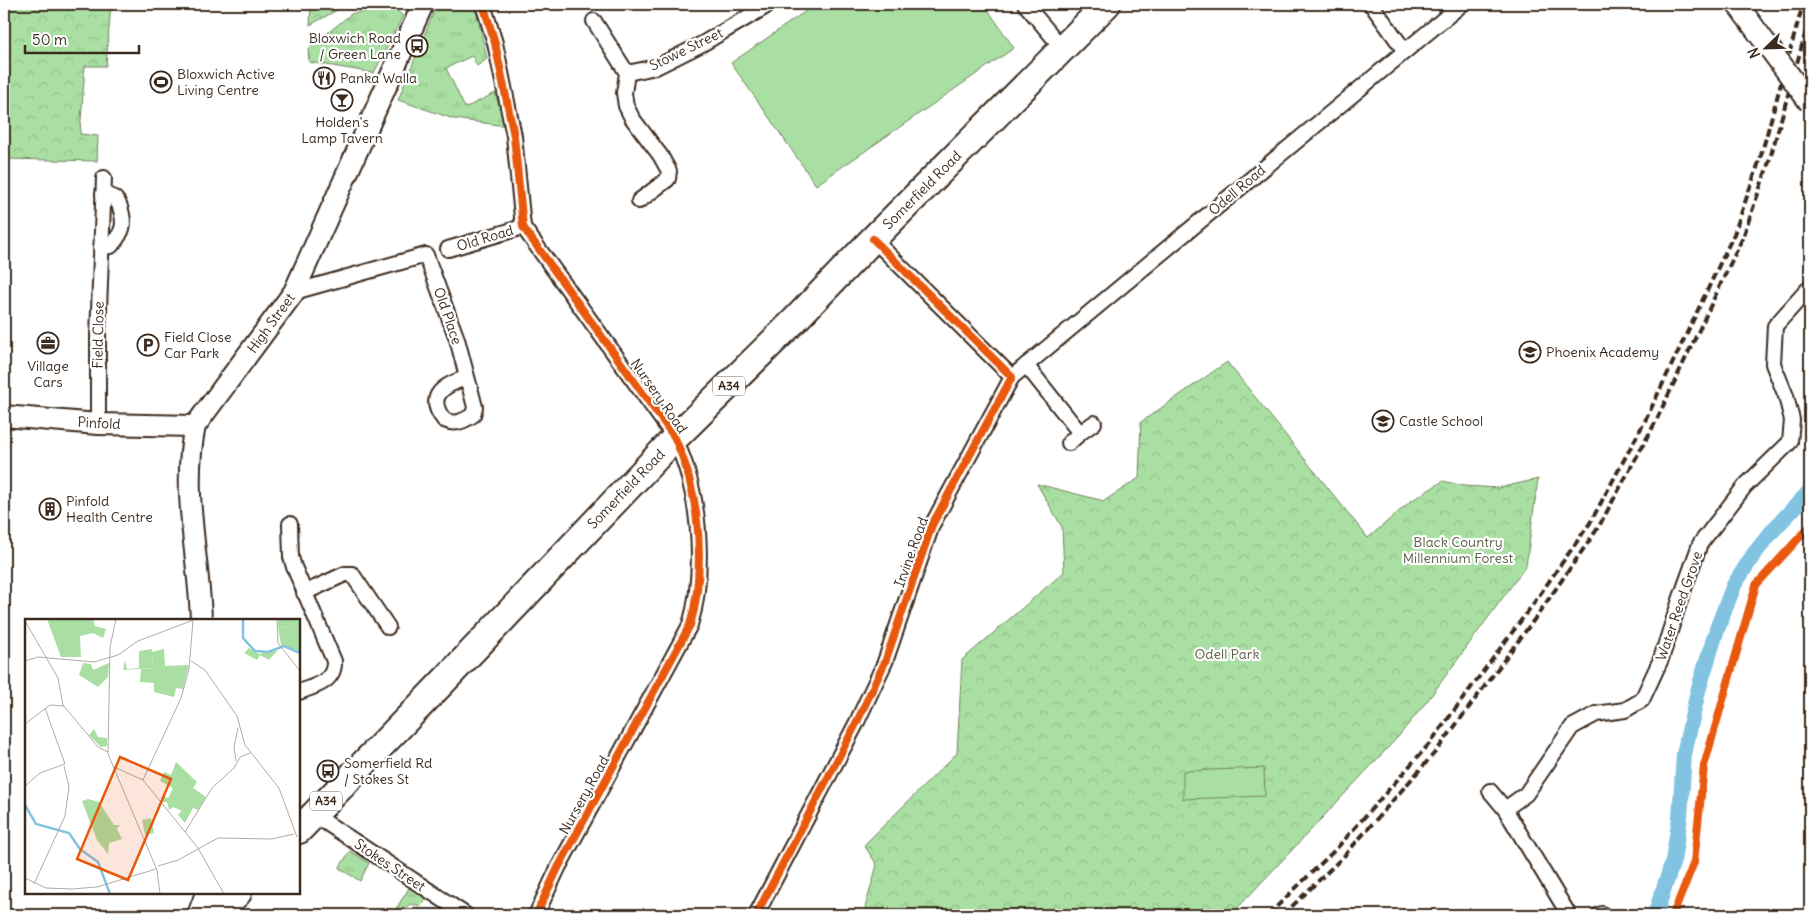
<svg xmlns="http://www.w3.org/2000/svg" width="1814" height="919" font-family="Delius,sans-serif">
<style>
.grass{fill:url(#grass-tufts);stroke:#728460}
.forest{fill:url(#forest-crowns);stroke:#728460}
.garden{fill:#a9dfa2;stroke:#728460}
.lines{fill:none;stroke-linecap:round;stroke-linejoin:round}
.canal{stroke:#82c3e2;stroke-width:16}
.street-casing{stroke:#3b2a1e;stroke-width:18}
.secondary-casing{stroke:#3b2a1e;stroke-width:24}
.highway-casing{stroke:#3b2a1e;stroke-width:30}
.street{stroke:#fff;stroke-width:14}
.secondary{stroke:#fff;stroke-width:20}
.highway{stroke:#fff;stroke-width:26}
.rail{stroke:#3b2a1e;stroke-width:4;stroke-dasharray:8 4;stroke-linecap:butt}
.secondary-bridge-casing{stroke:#3b2a1e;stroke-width:24;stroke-linecap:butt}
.secondary-bridge{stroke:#fff;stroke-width:20}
.cycleway-casing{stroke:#fff;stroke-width:11}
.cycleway{stroke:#e8590c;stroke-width:8}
.labels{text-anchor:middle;stroke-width:4.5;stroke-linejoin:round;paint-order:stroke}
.shield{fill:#fff;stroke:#766a62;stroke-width:1}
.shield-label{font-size:12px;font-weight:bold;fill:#3b2a1e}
.poi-label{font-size:14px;fill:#3b2a1e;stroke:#fff;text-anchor:start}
.street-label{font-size:14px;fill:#3b2a1e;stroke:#fff}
.park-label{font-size:14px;fill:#5c6046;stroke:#fff}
.inset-river{fill:none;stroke:#82c3e2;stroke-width:2.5}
.inset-road{fill:none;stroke:#b1aaa5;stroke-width:1}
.view{fill:#e8590c;fill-opacity:0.15;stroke:#e8590c;stroke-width:2.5}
.inset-edge{fill:none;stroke:#3b2a1e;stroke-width:2.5}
</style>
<defs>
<pattern id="grass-tufts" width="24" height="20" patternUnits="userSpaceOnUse" patternTransform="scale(1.25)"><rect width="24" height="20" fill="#a9dfa2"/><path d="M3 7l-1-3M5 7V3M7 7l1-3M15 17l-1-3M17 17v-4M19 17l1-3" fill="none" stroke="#92c08b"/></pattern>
<pattern id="forest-crowns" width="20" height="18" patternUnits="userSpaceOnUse" patternTransform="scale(1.25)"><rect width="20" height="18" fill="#a9dfa2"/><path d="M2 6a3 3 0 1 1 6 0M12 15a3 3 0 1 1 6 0" fill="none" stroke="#92c08b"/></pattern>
</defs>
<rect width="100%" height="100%" fill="#fff"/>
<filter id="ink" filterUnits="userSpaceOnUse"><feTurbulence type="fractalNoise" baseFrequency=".02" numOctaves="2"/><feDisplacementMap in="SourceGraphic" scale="10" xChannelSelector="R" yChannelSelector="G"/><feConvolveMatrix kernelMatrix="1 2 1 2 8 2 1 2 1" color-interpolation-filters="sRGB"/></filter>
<g filter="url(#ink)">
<!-- grass -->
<g class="grass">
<polygon points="437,4 471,4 477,14 487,59 477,66 472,56 446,68 465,108 495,93 506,126 454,119 398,100"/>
<polygon points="384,7 394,8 403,16 374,73 309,62 308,49 351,14"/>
<polygon points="350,851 369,863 360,881 339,868"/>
<polygon points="409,888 428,899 421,906 410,904 402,911 399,909 392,915"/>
</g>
<!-- forest -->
<g class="forest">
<polygon points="4,4 111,4 106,66 85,66 80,134 98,136 97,161 4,159"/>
<polygon points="311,4 348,4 310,25"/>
<polygon points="1227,362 1368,538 1411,501 1443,481 1464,486 1499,488 1538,479 1526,566 1428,700 1398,737 1231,915 863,915 877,865 864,845 957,753 962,660 1064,572 1062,527 1037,484 1104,501 1139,478 1141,422"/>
</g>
<!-- garden -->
<g class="garden">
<polygon points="816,4 984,4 1014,48 816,185 731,63"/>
<polygon points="1264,768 1265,796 1183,799 1183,771"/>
</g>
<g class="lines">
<!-- canal -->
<polyline class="canal" points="1655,915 1673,861 1680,817 1684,754 1698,691 1717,629 1734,585 1754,554 1775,528 1810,491"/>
<!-- street casing -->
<g class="street-casing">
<g id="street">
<path d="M483 4 495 43 514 136 523 227 675 438C680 451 686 464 689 478 701 521 703 583 690 625L558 868 536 915"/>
<polyline points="1025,4 1063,49"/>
<polyline points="1371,4 1405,51"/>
<polyline points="594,21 627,73 624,93 626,106 632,118 660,155 669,171 668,179 639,201"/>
<polyline points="627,73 656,67 702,44 770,4"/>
<path d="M101 247 111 246C123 232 126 225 120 207 117 198 112 196 103 194"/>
<polyline points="448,249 523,227"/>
<path d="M294 292 426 255 457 339 475 407 473 415C462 422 455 425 444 420 425 396 444 385 466 378"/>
<polyline points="1026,365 1080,433 1069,443"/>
<polyline points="1012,377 1462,4"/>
<polyline points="98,424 98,336 104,178"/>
<polyline points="1080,433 1094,423"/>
<path d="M290 524 291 557 294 567 334 661C335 682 315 686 299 692"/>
<polyline points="304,593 345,574 352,574 388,627"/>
<polyline points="1490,791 1505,809 1569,915"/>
<polyline points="1505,809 1526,794 1572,727 1596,714 1625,710 1642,700 1661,659 1680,600 1700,544 1745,486 1790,442 1792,420 1786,396 1773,364 1775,326 1810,287"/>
<polyline points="313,814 466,915"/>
<polyline points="756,915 856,724 885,662 932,525 1012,377 873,239"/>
<polyline points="1599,915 1602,914"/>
</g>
</g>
<!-- secondary casing -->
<g class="secondary-casing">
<g id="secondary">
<polyline points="1737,4 1767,45"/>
<polyline points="4,416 98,424 195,426"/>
<path d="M201 620C199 555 181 491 195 426L294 292 423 4"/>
<polyline points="198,915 206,893"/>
</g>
</g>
<!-- highway casing -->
<g class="highway-casing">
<g id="highway">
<polyline points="299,830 441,684 675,438 794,321 873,239 1107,4"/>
<polyline points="215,915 238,893"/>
</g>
</g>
<!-- street -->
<use href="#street" class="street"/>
<!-- secondary -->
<use href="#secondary" class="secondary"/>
<!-- highway -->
<use href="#highway" class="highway"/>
<!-- rail -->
<g class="rail">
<polyline points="1268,915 1336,849 1430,743 1531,607 1590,523 1646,419 1734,234 1760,159 1803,4"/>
<polyline points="1283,915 1344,856 1438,749 1539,613 1598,528 1655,423 1743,237 1769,162 1810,17"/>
</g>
<!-- secondary-bridge casing -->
<g class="secondary-bridge-casing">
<polyline id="secondary-bridge" points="1767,45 1810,103"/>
</g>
<!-- secondary-bridge -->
<use href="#secondary-bridge" class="secondary-bridge"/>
<!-- cycleway casing -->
<g class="cycleway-casing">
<g id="cycleway">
<path d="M483 4 495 43 514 136 523 227 675 438C680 451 686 464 689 478 701 521 703 583 690 625L558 868 536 915"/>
<polyline points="756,915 856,724 885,662 932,525 1012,377 873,239"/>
<polyline points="1673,915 1694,862 1704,766 1756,585 1810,526"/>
</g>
</g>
<!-- cycleway -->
<use href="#cycleway" class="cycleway"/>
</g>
</g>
<!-- icons -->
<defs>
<g id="bus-ring" transform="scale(1.125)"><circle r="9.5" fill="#fff" stroke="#3b2a1e" stroke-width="1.5"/><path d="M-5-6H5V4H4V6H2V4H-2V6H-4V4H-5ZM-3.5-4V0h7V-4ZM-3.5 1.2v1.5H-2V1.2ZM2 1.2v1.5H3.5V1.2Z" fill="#3b2a1e"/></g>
<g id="restaurant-ring" transform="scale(1.125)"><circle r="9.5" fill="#fff" stroke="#3b2a1e" stroke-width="1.5"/><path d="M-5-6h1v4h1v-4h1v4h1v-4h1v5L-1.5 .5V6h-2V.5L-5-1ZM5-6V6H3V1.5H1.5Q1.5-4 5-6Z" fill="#3b2a1e"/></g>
<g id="stadium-ring" transform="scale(1.125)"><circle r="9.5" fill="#fff" stroke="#3b2a1e" stroke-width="1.5"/><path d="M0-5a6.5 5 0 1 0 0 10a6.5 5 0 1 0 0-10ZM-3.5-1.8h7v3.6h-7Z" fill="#3b2a1e"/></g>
<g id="bar-ring" transform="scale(1.125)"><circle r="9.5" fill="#fff" stroke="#3b2a1e" stroke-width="1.5"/><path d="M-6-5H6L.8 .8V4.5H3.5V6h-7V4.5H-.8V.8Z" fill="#3b2a1e"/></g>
<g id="office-ring" transform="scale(1.125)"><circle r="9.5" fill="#fff" stroke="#3b2a1e" stroke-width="1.5"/><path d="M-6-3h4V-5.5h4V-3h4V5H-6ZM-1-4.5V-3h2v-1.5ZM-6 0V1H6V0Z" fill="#3b2a1e"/></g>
<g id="parking-ring" transform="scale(1.125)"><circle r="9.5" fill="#fff" stroke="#3b2a1e" stroke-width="1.5"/><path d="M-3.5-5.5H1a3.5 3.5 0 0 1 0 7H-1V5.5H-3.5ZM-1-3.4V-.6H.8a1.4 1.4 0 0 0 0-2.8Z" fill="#3b2a1e"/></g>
<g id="school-ring" transform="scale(1.125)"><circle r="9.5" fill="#fff" stroke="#3b2a1e" stroke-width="1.5"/><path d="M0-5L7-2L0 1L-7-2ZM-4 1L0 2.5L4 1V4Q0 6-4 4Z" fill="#3b2a1e"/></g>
<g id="building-ring" transform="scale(1.125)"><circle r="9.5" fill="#fff" stroke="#3b2a1e" stroke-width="1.5"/><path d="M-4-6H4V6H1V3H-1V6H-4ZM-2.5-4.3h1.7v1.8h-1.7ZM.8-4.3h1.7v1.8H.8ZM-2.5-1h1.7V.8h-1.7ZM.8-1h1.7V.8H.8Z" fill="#3b2a1e"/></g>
</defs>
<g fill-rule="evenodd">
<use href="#bus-ring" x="417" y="46"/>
<use href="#restaurant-ring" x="324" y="78"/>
<use href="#stadium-ring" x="161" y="82"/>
<use href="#bar-ring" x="342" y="100"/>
<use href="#office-ring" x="48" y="343"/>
<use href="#parking-ring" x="148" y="345"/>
<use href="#school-ring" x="1530" y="352"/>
<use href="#school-ring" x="1383" y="421"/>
<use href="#building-ring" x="50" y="509"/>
<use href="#bus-ring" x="328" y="771"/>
</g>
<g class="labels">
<!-- shield labels -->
<g class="shield">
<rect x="713" y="376.5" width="32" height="19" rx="4"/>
<rect x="310" y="791.5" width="32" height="19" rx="4"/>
</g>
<g class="shield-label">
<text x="729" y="390">A34</text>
<text x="326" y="805">A34</text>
</g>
<!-- poi labels -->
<g class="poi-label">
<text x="401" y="43" text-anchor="end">Bloxwich Road<tspan x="401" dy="16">/ Green Lane</tspan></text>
<text x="177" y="79">Bloxwich Active<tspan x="177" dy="16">Living Centre</tspan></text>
<text x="340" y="83">Panka Walla</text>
<text x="342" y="127" text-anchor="middle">Holden's<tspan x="342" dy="16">Lamp Tavern</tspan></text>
<text x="164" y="342">Field Close<tspan x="164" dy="16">Car Park</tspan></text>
<text x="1546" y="357">Phoenix Academy</text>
<text x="48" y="371" text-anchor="middle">Village<tspan x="48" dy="16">Cars</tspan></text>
<text x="1399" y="426">Castle School</text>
<text x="66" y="506">Pinfold<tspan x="66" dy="16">Health Centre</tspan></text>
<text x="344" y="768">Somerfield Rd<tspan x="344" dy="16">/ Stokes St</tspan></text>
</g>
<!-- street labels -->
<g class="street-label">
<text transform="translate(686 49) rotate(-26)" y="5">Stowe Street</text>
<text transform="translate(922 190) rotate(-45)" y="5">Somerfield Road</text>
<text transform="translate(1237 190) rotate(-40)" y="5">Odell Road</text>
<text transform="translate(485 238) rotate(-17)" y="5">Old Road</text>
<text transform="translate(448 316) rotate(71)" y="5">Old Place</text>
<text transform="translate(271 323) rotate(-54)" y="5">High Street</text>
<text transform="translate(98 335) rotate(-89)" y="5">Field Close</text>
<text transform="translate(659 396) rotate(55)" y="5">Nursery Road</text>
<text transform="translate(99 423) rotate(3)" y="5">Pinfold</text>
<text transform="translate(626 489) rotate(-46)" y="5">Somerfield Road</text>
<text transform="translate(911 552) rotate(-70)" y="5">Irvine Road</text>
<text transform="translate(1679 606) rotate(-71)" y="5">Water Reed Grove</text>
<text transform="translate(584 795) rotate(-61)" y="5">Nursery Road</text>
<text transform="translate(390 865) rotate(34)" y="5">Stokes Street</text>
</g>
<!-- park labels -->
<g class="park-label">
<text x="1458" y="547">Black Country<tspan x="1458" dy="16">Millennium Forest</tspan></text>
<text x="1227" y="659">Odell Park</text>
</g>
</g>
<!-- overview -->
<g transform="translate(25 619)">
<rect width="275" height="275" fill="#fff"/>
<path d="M253 0H275V11L253 7ZM224 29 234 35 253 31 244 41 235 36 232 41 219 34Z" fill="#a9dfa2"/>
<path d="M22 0H68L70 7 81 10 78 19 68 14 55 17 56 38H36ZM127 30 128 49 98 51 100 41 102 50 114 49V32ZM58 44 66 45 68 51 84 44 83 58 73 68 54 56ZM151 143 172 163 168 169 181 178 173 191 165 188 162 194 148 188 144 191 142 183H137L138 177 143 179 148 169 135 162 139 153 146 156ZM63 180 74 183 89 206H95L92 210 97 220 84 224 83 235 72 221 57 182Z" fill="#a9dfa2"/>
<path d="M139 30 140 47 164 46 158 70 151 69 149 78 129 73V64L115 63 116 50 128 49 127 33ZM69 110 73 118 82 119V127L76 128 64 116Z" fill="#a9dfa2"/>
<path d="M253 7 275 11 274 32 256 26ZM166 180 170 183 168 189 160 204 153 196 157 191 162 194ZM126 199 129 214 120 216 117 201Z" fill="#a9dfa2"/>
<path class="inset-river" d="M218 0V19L230 32 243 33 259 27 275 34M0 186 11 205 44 214 55 230 73 243 85 275"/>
<path class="inset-road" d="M91 0 85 28 83 135 132 251 135 275M252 0 253 24 275 52M0 2 33 59 38 86 73 128 83 133M0 42 13 38 69 43 93 36 113 22 171 0M166 42 180 51 212 97 220 126 254 169 272 218M0 105 25 86 39 87M211 142 209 128 213 109M89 148 118 161 173 229 199 275M118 161 156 79 164 50 168 2M0 167 15 154 40 145 20 89M160 213 187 169 209 149 215 138 225 134M133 247 153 241 193 219 247 220 269 215M0 259 21 269 47 270 72 268 131 250M9 265 40 197 44 168 39 147"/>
<path class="view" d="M95 138 146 160 103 261 52 240Z"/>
<rect width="275" height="275" class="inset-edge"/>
</g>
<!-- margin -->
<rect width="1814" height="919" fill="none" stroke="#fff" stroke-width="20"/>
<rect x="10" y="10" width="1794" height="899" fill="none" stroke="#3b2a1e" stroke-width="2" filter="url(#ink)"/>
<!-- north arrow -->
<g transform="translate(1766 48) rotate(247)" stroke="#ffffff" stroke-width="4" paint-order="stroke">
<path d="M0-4L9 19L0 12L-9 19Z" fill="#3b2a1e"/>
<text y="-8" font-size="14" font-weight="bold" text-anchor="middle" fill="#3b2a1e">N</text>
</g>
<!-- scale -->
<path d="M25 45v8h114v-8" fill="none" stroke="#3b2a1e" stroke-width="2.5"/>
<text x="32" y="45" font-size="15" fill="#3b2a1e" stroke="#ffffff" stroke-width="4" paint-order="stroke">50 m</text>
</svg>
